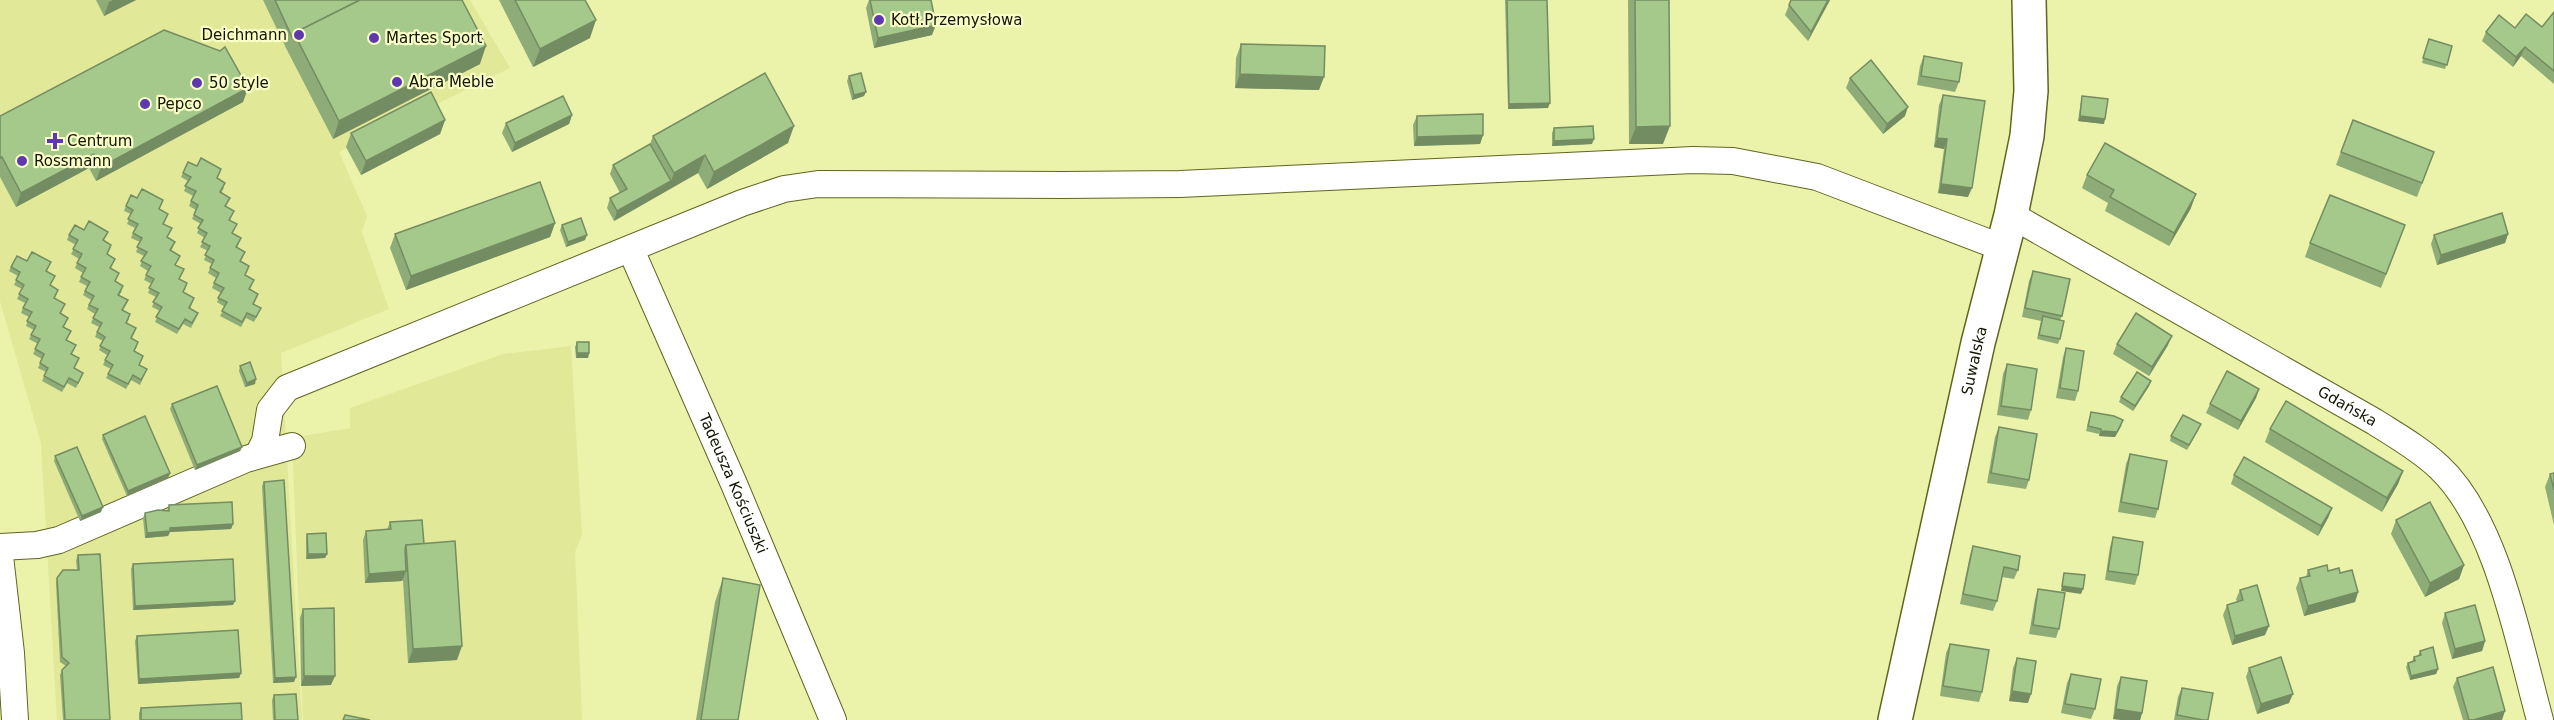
<svg xmlns="http://www.w3.org/2000/svg" width="2554" height="720" font-family="'DejaVu Sans',sans-serif">
<style>
.built{fill:#e1e898}
.lines{fill:none;stroke-linecap:round;stroke-linejoin:round}
.street-casing{stroke:#616520;stroke-width:28}
.secondary-casing{stroke:#616520;stroke-width:36}
.street{stroke:#fff;stroke-width:26}
.secondary{stroke:#fff;stroke-width:33}
.wall{fill:#8eac78}
.shaded-wall{fill:#748c61}
.building{fill:#a5c88b;stroke:#748c61;stroke-width:1.5}
.poi-dot{fill:#5f38b0;stroke:#f8fec5;stroke-width:2}
.labels{text-anchor:middle;stroke-width:4.5;stroke-linejoin:round;paint-order:stroke}
.poi-label{font-size:15px;fill:#121300;stroke:#f8fec5;text-anchor:start}
.street-label{font-size:15px;fill:#121300;stroke:#f8fec5}
</style>
<rect width="100%" height="100%" fill="#ebf2aa"/>
<!-- built -->
<g class="built">
<polygon points="0,0 470,0 510,68 339,152 367,216 362,232 389,309 281,353 302,720 57,720 41,443 0,301"/>
<polygon points="571,346 582,535 575,552 582,720 303,720 292,438 350,428 350,408 503,354"/>
</g>
<g class="lines">
<!-- street casing -->
<g class="street-casing">
<g id="street">
<path id="s1" d="M2011 215 2375 422C2397 436 2420 449 2439 467 2497 521 2519 644 2540 720"/>
<path id="s2" d="M631 250 734 484 833 720"/>
<polyline points="258,455 265,441 270,410 287,388 742,203 784,189 818,184 1062,185 1180,184 1693,160 1733,161 1817,177 2003,248"/>
<polyline points="0,547 37,545 59,540 246,459 292,446"/>
<polyline points="0,556 11,653 15,720"/>
</g>
</g>
<!-- secondary casing -->
<g class="secondary-casing">
<g id="secondary">
<path id="s3" d="M1895 720 1978 343 2011 215 2027 136 2031 91 2029 0"/>
</g>
</g>
<!-- street -->
<use href="#street" class="street"/>
<!-- secondary -->
<use href="#secondary" class="secondary"/>
</g>
<!-- wall -->
<g class="wall">
<polygon points="96,0 136,0 104,16"/>
<polygon points="263,0 462,0 480,64 333,139 287,50"/>
<polygon points="499,0 585,0 590,38 533,67"/>
<polygon points="869,0 931,0 932,35 874,48 866,8"/>
<polygon points="1505,0 1547,0 1548,108 1508,109"/>
<polygon points="1628,0 1669,0 1663,144 1629,144"/>
<polygon points="1791,0 1830,0 1808,41 1785,15"/>
<polygon points="2554,12 2554,84 2521,56 2513,67 2482,41 2486,32 2515,28 2542,27"/>
<polygon points="1241,44 1319,90 1235,88 1236,58"/>
<polygon points="2427,44 2452,46 2445,69 2422,63"/>
<polygon points="1924,56 1959,82 1955,92 1917,85 1920,66"/>
<polygon points="849,76 864,96 852,100 847,81"/>
<polygon points="1850,78 1905,116 1883,134 1846,88"/>
<polygon points="248,88 243,102 96,181 89,168 16,207 0,177 0,116"/>
<polygon points="1943,95 1968,197 1938,193 1944,149 1934,147 1939,105"/>
<polygon points="2082,96 2104,124 2078,121 2081,101"/>
<polygon points="572,115 569,124 512,152 502,133 506,123"/>
<polygon points="1417,116 1483,135 1480,144 1414,146 1413,125"/>
<polygon points="445,120 440,134 361,175 346,147 351,133"/>
<polygon points="2353,120 2434,152 2417,197 2336,165"/>
<polygon points="1554,128 1592,144 1552,146 1552,133"/>
<polygon points="653,136 788,143 707,189 698,173 614,221 607,208 610,198 620,193 610,174 613,165 650,144"/>
<polygon points="197,166 219,174 217,178 224,188 221,193 228,202 226,206 232,215 230,220 235,229 232,234 241,238 237,248 245,252 241,261 249,266 245,275 254,280 250,289 258,294 254,304 259,312 254,322 246,318 241,327 220,316 225,307 217,302 221,293 212,288 216,278 208,273 212,264 204,260 208,251 200,247 205,238 197,233 201,224 192,219 196,210 189,206 193,196 184,191 188,181 181,177 183,173"/>
<polygon points="2087,175 2191,208 2169,246 2105,211 2108,203 2082,188"/>
<polygon points="137,198 163,200 159,210 166,219 164,224 170,233 167,238 173,247 171,251 178,260 175,265 184,269 179,279 186,288 183,292 194,298 190,309 198,313 196,318 191,328 183,324 177,334 155,322 160,311 152,307 156,297 148,293 152,284 144,280 148,271 140,266 144,256 136,252 140,242 131,238 135,228 127,224 131,214 124,211 126,206"/>
<polygon points="555,223 550,237 406,290 390,248 395,234"/>
<polygon points="562,225 585,240 566,247 560,230"/>
<polygon points="84,230 106,236 104,240 110,249 107,254 115,259 111,268 119,273 115,282 122,291 119,296 126,305 123,310 129,319 127,323 136,328 132,338 137,346 134,351 143,356 139,365 145,374 140,385 131,380 126,389 106,378 111,369 103,365 107,355 99,350 103,341 95,337 99,327 91,323 95,314 87,309 91,300 83,295 87,286 79,282 83,273 75,268 79,259 71,254 76,245 67,240 69,235"/>
<polygon points="2508,234 2505,243 2437,265 2431,244 2434,235"/>
<polygon points="2400,239 2381,288 2305,257 2310,243"/>
<polygon points="27,261 51,262 47,271 55,276 50,286 58,290 55,298 63,309 61,313 68,318 64,327 71,331 67,340 74,350 72,354 79,358 74,368 81,378 76,388 67,383 62,392 42,381 46,372 38,368 42,359 33,354 38,344 29,339 34,330 26,326 29,317 21,313 25,303 17,299 22,289 14,285 18,276 9,271 11,267"/>
<polygon points="2033,271 2062,316 2060,320 2060,339 2058,344 2037,339 2041,321 2022,317 2029,281"/>
<polygon points="577,342 589,353 588,358 576,358 575,347"/>
<polygon points="2117,344 2168,345 2149,376 2113,354"/>
<polygon points="2066,348 2078,391 2075,401 2056,398 2063,357"/>
<polygon points="2007,364 2031,410 2028,420 1997,415 2003,374"/>
<polygon points="240,366 255,384 245,387 239,371"/>
<polygon points="2151,381 2149,386 2133,411 2119,402 2121,397"/>
<polygon points="2259,389 2256,398 2238,430 2206,413 2210,404"/>
<polygon points="172,404 242,447 240,451 195,470 170,409"/>
<polygon points="2091,412 2122,425 2115,437 2099,436 2099,434 2086,431"/>
<polygon points="1999,427 2029,480 2026,489 1987,483 1995,437"/>
<polygon points="2199,429 2187,450 2170,441 2171,436"/>
<polygon points="2270,429 2403,471 2398,484 2382,512 2265,442"/>
<polygon points="103,435 170,473 168,478 127,496 102,439"/>
<polygon points="2130,454 2158,509 2155,518 2118,512 2126,464"/>
<polygon points="55,456 101,512 80,521 54,461"/>
<polygon points="2554,473 2554,525 2545,487 2550,474"/>
<polygon points="2234,475 2332,508 2328,518 2318,536 2231,484"/>
<polygon points="264,482 294,682 273,683 262,486"/>
<polygon points="169,505 233,524 231,529 170,532 168,536 145,538 143,518 145,513 167,511"/>
<polygon points="2396,520 2464,565 2459,579 2425,597 2391,534"/>
<polygon points="390,522 424,544 457,660 408,663 403,580 402,581 365,583 363,540 366,531 387,530"/>
<polygon points="307,534 327,554 325,558 306,559 306,538"/>
<polygon points="2113,537 2138,575 2135,585 2105,580 2110,547"/>
<polygon points="1973,546 2018,570 2014,579 2002,577 1997,601 1993,611 1960,604 1970,555"/>
<polygon points="78,555 110,720 63,720 60,675 62,670 66,666 60,662 56,583 57,578 77,570 76,560"/>
<polygon points="133,564 233,605 133,610 131,569"/>
<polygon points="2308,570 2328,571 2340,573 2358,592 2355,602 2304,616 2296,588 2300,578 2306,577"/>
<polygon points="723,578 738,720 696,720 715,602"/>
<polygon points="2038,589 2059,629 2056,638 2029,634 2035,599"/>
<polygon points="2240,590 2265,635 2232,645 2223,615 2227,605 2237,602 2236,599"/>
<polygon points="303,609 331,685 301,686 300,618"/>
<polygon points="2445,613 2485,641 2482,651 2452,659 2442,623"/>
<polygon points="137,636 241,673 239,678 138,684 135,641"/>
<polygon points="1950,644 1982,692 1979,702 1940,696 1946,653"/>
<polygon points="2420,651 2438,669 2436,674 2410,680 2406,667 2408,663 2412,661 2414,657 2418,656"/>
<polygon points="2017,658 2028,703 2009,701 2013,668"/>
<polygon points="2249,668 2289,703 2257,714 2246,677"/>
<polygon points="2071,674 2095,709 2091,719 2061,713 2067,683"/>
<polygon points="2121,677 2142,713 2140,720 2122,720 2113,719 2117,686"/>
<polygon points="2457,678 2502,720 2463,720 2453,687"/>
<polygon points="2182,688 2208,720 2174,720 2178,697"/>
<polygon points="274,695 298,720 273,720 272,700"/>
<polygon points="141,708 242,720 139,720 139,713"/>
</g>
<!-- shaded-wall -->
<g class="shaded-wall">
<polygon points="113,0 136,0 104,16 109,2"/>
<polygon points="1828,0 1830,0 1808,41 1811,32"/>
<polygon points="596,20 590,38 533,67 540,49"/>
<polygon points="936,25 932,35 874,48 878,38"/>
<polygon points="486,46 480,64 333,139 339,121"/>
<polygon points="2525,47 2521,56 2513,67 2516,57"/>
<polygon points="1240,74 1324,77 1319,90 1235,88"/>
<polygon points="248,88 243,102 96,181 101,167"/>
<polygon points="866,92 864,96 852,100 854,95"/>
<polygon points="1550,103 1548,108 1508,109 1509,104"/>
<polygon points="1908,107 1905,116 1883,134 1887,124"/>
<polygon points="572,115 569,124 512,152 515,143"/>
<polygon points="2080,116 2105,119 2104,124 2078,121"/>
<polygon points="445,120 440,134 361,175 366,161"/>
<polygon points="794,126 788,143 707,189 714,172"/>
<polygon points="1670,126 1663,144 1629,144 1636,127"/>
<polygon points="1483,135 1480,144 1414,146 1417,137"/>
<polygon points="1937,138 1947,139 1944,149 1934,147"/>
<polygon points="1594,139 1592,144 1552,146 1554,141"/>
<polygon points="94,154 89,168 16,207 21,193"/>
<polygon points="705,155 698,173 614,221 617,211 671,181 674,173"/>
<polygon points="1941,184 1972,188 1968,197 1938,193"/>
<polygon points="2196,194 2191,208 2169,246 2174,233"/>
<polygon points="555,223 550,237 406,290 411,276"/>
<polygon points="2508,234 2505,243 2437,265 2441,255"/>
<polygon points="587,235 585,240 566,247 568,242"/>
<polygon points="2172,336 2168,345 2149,376 2152,367"/>
<polygon points="577,353 589,353 588,358 576,358"/>
<polygon points="256,379 255,384 245,387 247,383"/>
<polygon points="2151,381 2149,386 2133,411 2135,406"/>
<polygon points="2259,389 2256,398 2238,430 2241,421"/>
<polygon points="2123,420 2115,437 2099,436 2101,431"/>
<polygon points="242,447 240,451 195,470 197,465"/>
<polygon points="2403,471 2398,484 2382,512 2387,498"/>
<polygon points="170,473 168,478 127,496 128,491"/>
<polygon points="103,507 101,512 80,521 82,516"/>
<polygon points="2332,508 2328,518 2318,536 2321,526"/>
<polygon points="233,524 231,529 170,532 168,536 145,538 147,533 170,528"/>
<polygon points="308,554 327,554 325,558 306,559"/>
<polygon points="2464,565 2459,579 2425,597 2430,583"/>
<polygon points="406,571 402,581 365,583 369,574"/>
<polygon points="2062,586 2083,589 2081,594 2061,591"/>
<polygon points="2358,592 2355,602 2304,616 2308,606"/>
<polygon points="235,601 233,605 133,610 135,606"/>
<polygon points="2269,626 2265,635 2232,645 2235,636"/>
<polygon points="2485,641 2482,651 2452,659 2455,649"/>
<polygon points="462,646 457,660 408,663 413,649"/>
<polygon points="2438,669 2436,674 2410,680 2411,676"/>
<polygon points="241,673 239,678 138,684 139,679"/>
<polygon points="304,676 335,676 331,685 301,686"/>
<polygon points="296,677 294,682 273,683 275,678"/>
<polygon points="2012,691 2031,694 2028,703 2009,701"/>
<polygon points="2293,694 2289,703 2257,714 2261,704"/>
<polygon points="2116,709 2142,713 2140,720 2122,720 2113,719"/>
<polygon points="2505,711 2502,720 2473,720"/>
</g>
<!-- building -->
<g class="building">
<polygon points="275,0 360,0 294,33 292,37"/>
<polygon points="360,0 462,0 486,46 339,121 294,33"/>
<polygon points="515,0 585,0 596,20 540,49"/>
<polygon points="870,0 931,0 936,25 878,38"/>
<polygon points="1507,0 1547,0 1550,103 1509,104"/>
<polygon points="1635,0 1669,0 1670,126 1636,127"/>
<polygon points="1791,0 1828,0 1811,32 1789,5"/>
<polygon points="2554,12 2554,71 2525,47 2516,57 2486,32 2499,15 2515,28 2526,14 2542,27"/>
<polygon points="164,30 220,51 225,47 248,88 101,167 94,154 21,193 2,157 0,158 0,116"/>
<polygon points="2429,39 2452,46 2447,65 2423,58"/>
<polygon points="1241,44 1325,46 1324,77 1240,74"/>
<polygon points="1924,56 1962,63 1959,82 1921,76"/>
<polygon points="1871,60 1908,107 1887,124 1850,78"/>
<polygon points="765,73 794,126 714,172 705,155 674,173 653,136"/>
<polygon points="861,73 866,92 854,95 849,76"/>
<polygon points="431,92 445,120 366,161 351,133"/>
<polygon points="1943,95 1985,101 1972,188 1941,184 1947,139 1937,138"/>
<polygon points="563,96 572,115 515,143 506,123"/>
<polygon points="2082,96 2108,99 2105,119 2080,116"/>
<polygon points="1483,114 1483,135 1417,137 1417,116"/>
<polygon points="2353,120 2434,152 2422,183 2341,152"/>
<polygon points="1593,126 1594,139 1554,141 1554,128"/>
<polygon points="2105,143 2196,194 2174,233 2110,197 2114,190 2087,175"/>
<polygon points="650,144 671,181 617,211 610,198 627,189 613,165"/>
<polygon points="201,158 221,169 217,178 225,183 220,192 230,198 225,206 234,211 229,220 237,224 232,233 241,238 236,247 245,252 240,261 249,266 245,275 254,280 249,289 258,294 253,304 261,308 256,317 247,313 242,322 222,311 227,302 218,298 224,288 214,283 219,273 210,268 214,260 205,255 210,246 202,242 207,233 198,228 203,220 194,215 198,205 191,201 196,191 185,186 191,177 183,173 188,162 197,166"/>
<polygon points="540,182 555,223 411,276 395,234"/>
<polygon points="142,189 163,200 159,209 168,214 163,224 172,228 167,237 175,242 170,250 180,256 175,265 184,269 179,279 187,283 183,292 194,298 189,308 198,313 192,323 185,319 179,329 156,317 162,307 153,302 159,293 149,288 154,279 146,275 151,266 141,261 147,252 137,247 142,238 133,233 138,224 128,219 133,210 126,206 131,195 137,198"/>
<polygon points="2330,195 2405,225 2386,274 2310,243"/>
<polygon points="2502,213 2508,234 2441,255 2434,235"/>
<polygon points="581,218 587,235 568,242 562,225"/>
<polygon points="89,221 108,232 103,240 111,245 107,254 115,259 110,268 119,273 115,281 123,286 118,295 128,300 122,310 130,314 126,323 136,328 131,338 138,342 134,351 143,356 139,365 147,369 141,380 133,375 128,384 108,374 113,365 105,360 110,351 100,346 105,337 97,332 102,323 93,318 98,309 89,305 94,296 85,291 90,282 81,277 86,268 77,263 82,254 73,249 78,240 69,235 75,225 84,230"/>
<polygon points="32,252 51,262 46,271 55,276 50,285 58,290 54,298 65,304 60,313 68,318 63,327 71,331 66,340 76,345 71,354 79,358 74,368 83,373 78,383 69,378 64,387 44,376 48,368 40,363 44,354 35,349 40,339 31,335 36,326 27,321 32,312 23,308 28,299 19,294 24,285 16,280 20,272 11,267 17,256 27,261"/>
<polygon points="2033,271 2070,279 2062,316 2025,308"/>
<polygon points="2136,313 2172,336 2152,367 2117,344"/>
<polygon points="2043,316 2064,321 2060,339 2039,335"/>
<rect x="577" y="342" width="12" height="11"/>
<polygon points="2066,348 2084,351 2078,391 2060,388"/>
<polygon points="250,362 256,379 247,383 240,366"/>
<polygon points="2007,364 2037,369 2031,410 2001,406"/>
<polygon points="2227,371 2259,389 2241,421 2210,404"/>
<polygon points="2137,372 2151,381 2135,406 2121,397"/>
<polygon points="217,386 242,447 197,465 172,404"/>
<polygon points="2286,401 2403,471 2387,498 2270,429"/>
<polygon points="2091,412 2114,416 2123,420 2117,432 2101,431 2101,429 2088,426"/>
<polygon points="2183,415 2201,424 2189,445 2171,436"/>
<polygon points="145,416 170,473 128,491 103,435"/>
<polygon points="1999,427 2037,434 2029,480 1991,473"/>
<polygon points="77,447 103,507 82,516 55,456"/>
<polygon points="2130,454 2167,461 2158,509 2121,502"/>
<polygon points="2244,457 2332,508 2321,526 2234,475"/>
<polygon points="2554,473 2554,490 2550,474"/>
<polygon points="284,480 296,677 275,678 264,482"/>
<polygon points="232,502 233,524 170,528 170,531 147,533 145,513 158,510 169,511 169,505"/>
<polygon points="2430,502 2464,565 2430,583 2396,520"/>
<polygon points="422,520 424,544 406,545 405,549 406,571 369,574 366,531 391,529 390,522"/>
<polygon points="326,533 327,554 308,554 307,534"/>
<polygon points="2113,537 2143,542 2138,575 2108,571"/>
<polygon points="455,541 462,646 413,649 406,545"/>
<polygon points="1973,546 2020,556 2018,570 2004,567 1997,601 1963,594"/>
<polygon points="100,554 110,720 65,720 62,670 69,663 62,657 57,578 63,570 79,570 78,555"/>
<polygon points="233,559 235,601 135,606 133,564"/>
<polygon points="2327,565 2328,571 2339,568 2340,573 2352,570 2358,592 2308,606 2300,578 2310,576 2308,570"/>
<polygon points="2064,573 2085,575 2083,589 2062,586"/>
<polygon points="723,578 760,585 738,720 701,720"/>
<polygon points="2257,585 2269,626 2235,636 2227,605 2243,600 2240,590"/>
<polygon points="2038,589 2065,593 2059,629 2033,625"/>
<polygon points="2475,605 2485,641 2455,649 2445,613"/>
<polygon points="334,608 335,676 304,676 303,609"/>
<polygon points="238,630 241,673 139,679 137,636"/>
<polygon points="1950,644 1989,650 1982,692 1943,686"/>
<polygon points="2433,647 2438,669 2411,676 2408,663 2415,661 2414,657 2421,655 2420,651"/>
<polygon points="2281,657 2293,694 2261,704 2249,668"/>
<polygon points="2017,658 2036,661 2031,694 2012,691"/>
<polygon points="2493,667 2505,711 2473,720 2469,720 2457,678"/>
<polygon points="2071,674 2101,679 2095,709 2065,704"/>
<polygon points="2121,677 2147,681 2142,713 2116,709"/>
<polygon points="2182,688 2213,693 2208,720 2203,720 2177,715"/>
<polygon points="296,694 298,720 275,720 274,695"/>
<polygon points="241,703 242,720 141,720 141,708"/>
<polygon points="345,715 370,720 343,720"/>
</g>
<!-- markers -->
<g class="poi-dot">
<circle cx="879" cy="20" r="6"/>
<circle cx="299" cy="35" r="6"/>
<circle cx="374" cy="38" r="6"/>
<circle cx="397" cy="82" r="6"/>
<circle cx="197" cy="83" r="6"/>
<circle cx="145" cy="104" r="6"/>
<path d="M52 132h6v6h6v6h-6v6h-6v-6h-6v-6h6z"/>
<circle cx="22" cy="161" r="6"/>
</g>
<g class="labels">
<!-- poi labels -->
<g class="poi-label">
<text x="891" y="25">Kotł.Przemysłowa</text>
<text x="287" y="40" text-anchor="end">Deichmann</text>
<text x="386" y="43">Martes Sport</text>
<text x="409" y="87">Abra Meble</text>
<text x="209" y="88">50 style</text>
<text x="157" y="109">Pepco</text>
<text x="67" y="146">Centrum</text>
<text x="34" y="166">Rossmann</text>
</g>
<!-- street labels -->
<g class="street-label">
<text dy="5" stroke="none"><textPath href="#s3" startOffset="368">Suwalska</textPath></text>
<text dy="5" stroke="none"><textPath href="#s1" startOffset="387">Gdańska</textPath></text>
<text dy="5" stroke="none"><textPath href="#s2" startOffset="255">Tadeusza Kościuszki</textPath></text>
</g>
</g>
</svg>
